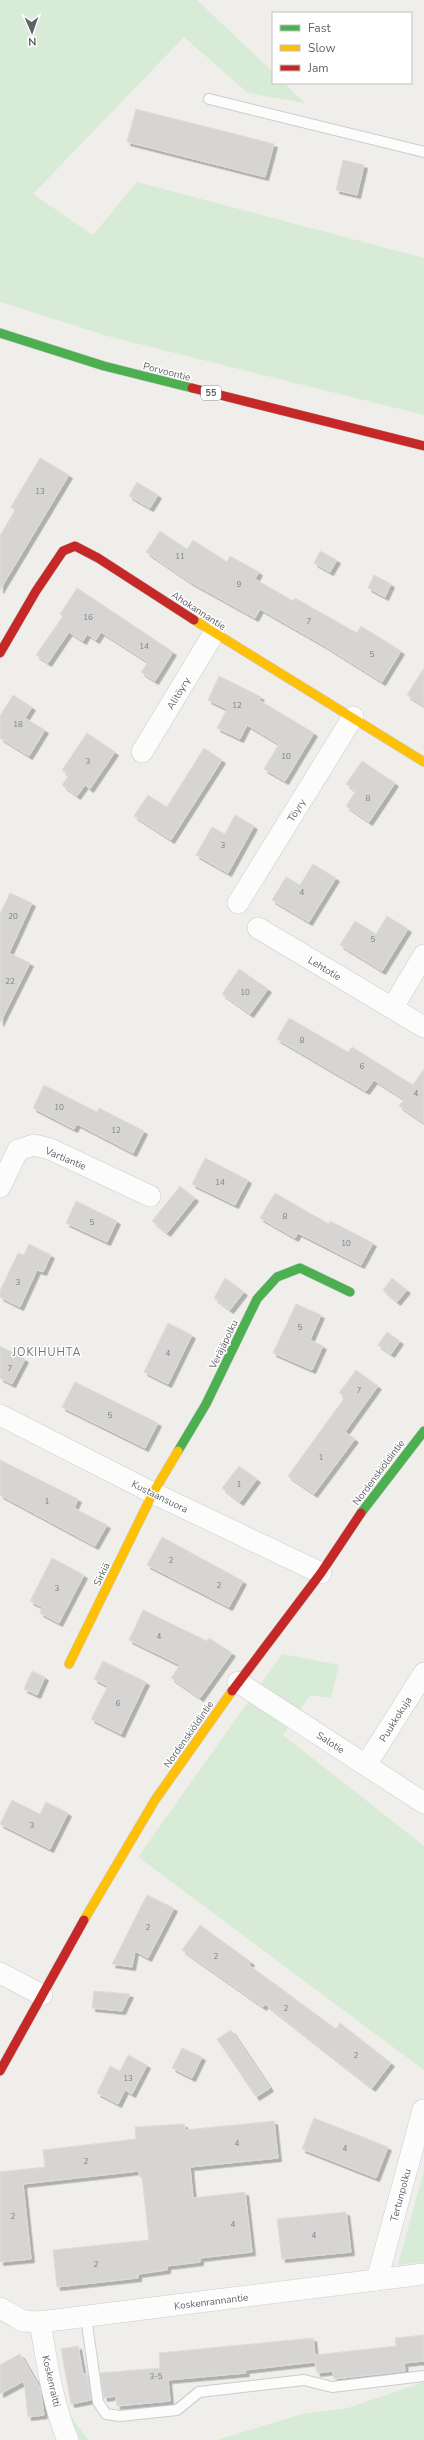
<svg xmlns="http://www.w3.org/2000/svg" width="424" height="2440" font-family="'Nunito Sans',sans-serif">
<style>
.green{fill:#d8ebd6}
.building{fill:#d6d5d3;stroke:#deddd9;filter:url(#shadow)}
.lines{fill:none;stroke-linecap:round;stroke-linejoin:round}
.lane-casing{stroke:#cbcccc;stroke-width:12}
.street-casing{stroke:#cbcccc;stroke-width:22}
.fast-casing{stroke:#cacacb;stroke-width:10}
.slow-casing{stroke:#cacacb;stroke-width:10}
.jam-casing{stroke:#cacacb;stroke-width:10}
.lane{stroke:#fdfcfc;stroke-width:10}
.street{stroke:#fdfcfc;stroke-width:21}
.fast{stroke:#4caf50;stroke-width:9}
.slow{stroke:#ffc107;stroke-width:9}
.jam{stroke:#c62828;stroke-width:9}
.labels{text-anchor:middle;stroke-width:3;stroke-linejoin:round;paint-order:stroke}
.number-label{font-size:8px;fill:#7e8184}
.shield{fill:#fff;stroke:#8f9295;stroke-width:1}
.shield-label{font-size:9px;font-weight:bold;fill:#5f6368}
.street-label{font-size:10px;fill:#5f6368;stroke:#fff}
.neighbourhood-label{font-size:11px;letter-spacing:1px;fill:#70757a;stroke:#fff}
</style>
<defs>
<filter id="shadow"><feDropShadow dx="3.5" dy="3.5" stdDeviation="0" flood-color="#0004"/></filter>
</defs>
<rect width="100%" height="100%" fill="#efeeea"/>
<!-- green -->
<g class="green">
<polygon points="0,0 197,0 273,72 273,83 284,83 305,103 248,93 184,37 33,194 93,235 137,182 424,258 424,415 111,337 0,302"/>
<polygon points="282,1654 339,1665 331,1698 310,1695 283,1735 424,1846 424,2070 138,1857"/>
<polygon points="424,2170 424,2262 398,2265"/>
<polygon points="424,2382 424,2440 217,2440 302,2414 348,2408"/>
<polygon points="69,2414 88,2440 75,2440"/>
</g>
<!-- building -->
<g class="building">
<polygon points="136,109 274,144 265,177 127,142"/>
<polygon points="343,160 364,165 357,195 336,190"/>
<polygon points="40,458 69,475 0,590 0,536 15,510 11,507"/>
<polygon points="137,482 158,495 150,508 129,496"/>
<polygon points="160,531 187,549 193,540 227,562 230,556 259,572 255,579 293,601 295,598 357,633 361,626 401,651 382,682 323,645 260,609 255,618 190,582 146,552"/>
<polygon points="320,551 337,560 330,572 314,563"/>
<polygon points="374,575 391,584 385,597 368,588"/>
<polygon points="77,588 173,652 155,681 141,672 148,662 101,632 96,640 87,634 83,641 69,632 48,663 36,655 63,616 60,614"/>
<polygon points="424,668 424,706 407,695"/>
<polygon points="219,676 261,697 259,700 314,733 285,781 264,769 279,744 247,725 240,739 217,728 227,709 208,700"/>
<polygon points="13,695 32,707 25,718 45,730 29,756 0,738 0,716"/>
<polygon points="87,733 115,752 90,789 85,785 77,796 62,785 69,775 62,770"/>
<polygon points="204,748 222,760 171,840 134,816 148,795 167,807"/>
<polygon points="362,761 395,783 369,822 346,806 356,791 346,784"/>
<polygon points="235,815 254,826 228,873 196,855 212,827 225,834"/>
<polygon points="313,864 336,878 309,922 272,900 286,877 300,885"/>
<polygon points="10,893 32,903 9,953 30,963 0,1023 0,914"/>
<polygon points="387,916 408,929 382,971 340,945 355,921 376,934"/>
<polygon points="239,969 268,989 250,1014 222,994"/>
<polygon points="289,1018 348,1052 352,1047 413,1085 424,1069 424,1123 399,1106 404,1099 374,1080 366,1091 277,1039"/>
<polygon points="44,1085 97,1112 99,1108 144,1131 133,1153 77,1124 74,1129 33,1108"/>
<polygon points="205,1158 248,1180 235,1205 192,1184"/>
<polygon points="180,1186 195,1198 167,1233 152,1221"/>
<polygon points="275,1193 329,1224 330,1221 373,1243 361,1265 298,1233 295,1238 260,1218"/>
<polygon points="76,1201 117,1221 107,1242 66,1223"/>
<polygon points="29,1244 51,1255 43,1272 37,1270 20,1307 0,1297 0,1291 18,1253 24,1255"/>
<polygon points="225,1278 244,1292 230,1310 214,1298"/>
<polygon points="392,1278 407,1290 397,1302 383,1290"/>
<polygon points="296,1304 321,1315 310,1340 323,1346 312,1370 273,1353"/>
<polygon points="168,1323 192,1335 168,1384 144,1372"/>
<polygon points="387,1332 400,1341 391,1354 378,1345"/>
<polygon points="0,1346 25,1359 12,1384 0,1378"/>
<polygon points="356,1370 378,1386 345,1432 355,1439 314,1494 288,1476 345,1397 339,1393"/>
<polygon points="75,1382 158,1423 145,1448 62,1407"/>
<polygon points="0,1460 78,1499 74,1508 107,1525 95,1546 0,1495"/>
<polygon points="239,1466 257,1479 240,1502 222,1488"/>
<polygon points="162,1537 243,1581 229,1607 147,1565"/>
<polygon points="52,1558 84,1575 59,1623 40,1613 42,1607 30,1601"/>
<polygon points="143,1610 207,1641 209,1638 232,1653 200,1698 171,1678 180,1665 129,1640"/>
<polygon points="103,1661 146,1682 121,1734 91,1719 108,1686 94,1679"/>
<polygon points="32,1671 45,1677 37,1695 24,1689"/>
<polygon points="12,1800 40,1814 46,1802 68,1813 50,1849 0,1824"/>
<polygon points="147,1895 174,1908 148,1958 135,1951 132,1967 112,1964"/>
<polygon points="200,1925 251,1962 249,1965 336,2029 340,2023 391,2063 372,2088 265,2004 263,2007 182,1950"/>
<polygon points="94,1991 130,1994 122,2011 92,2008"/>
<polygon points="231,2030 270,2088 256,2097 217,2039"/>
<polygon points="182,2048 202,2057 192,2078 172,2068"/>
<polygon points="128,2055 147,2065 132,2094 125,2090 118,2104 97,2093 110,2066 120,2071"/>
<polygon points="314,2118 388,2147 376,2178 302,2149"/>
<polygon points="274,2121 278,2158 190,2167 193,2198 245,2192 252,2252 200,2258 200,2262 167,2266 167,2270 138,2274 138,2278 57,2287 53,2250 149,2240 142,2177 139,2177 139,2171 23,2184 31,2259 0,2262 0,2172 45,2167 43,2150 136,2139 135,2127 184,2124 185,2130"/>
<polygon points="346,2212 351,2252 282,2259 277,2219"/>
<polygon points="424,2335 424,2361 404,2363 405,2371 334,2379 333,2371 317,2373 315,2362 245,2370 246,2373 168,2380 170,2401 117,2406 116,2396 104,2398 100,2373 160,2368 159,2353 313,2338 315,2355 396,2346 395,2338"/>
<polygon points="78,2346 83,2374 87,2374 91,2400 71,2404 61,2349"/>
<polygon points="20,2354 40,2388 44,2415 28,2417 24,2381 0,2394 0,2365"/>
</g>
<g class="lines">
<!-- lane casing -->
<g class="lane-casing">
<g id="lane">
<polyline points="209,99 424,152"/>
<polyline points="86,2317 98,2402 106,2414 120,2416 177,2410 199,2392 304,2380 332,2387 424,2376"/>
</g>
</g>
<!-- street casing -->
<g class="street-casing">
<g id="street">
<polyline points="142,752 214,633"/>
<polyline points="238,903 353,717"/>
<polyline points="258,928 424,1027"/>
<polyline points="393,1007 424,955"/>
<polyline points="0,1187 18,1150 34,1145 50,1149 150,1196"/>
<polyline points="0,1415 153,1493 321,1573"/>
<polyline points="238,1682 424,1803"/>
<polyline points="366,1765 424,1673"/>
<polyline points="0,1973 42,1995"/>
<polyline points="377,2280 423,2110"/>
<polyline points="0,2308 23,2321 40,2322 424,2274"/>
<path d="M40 2322C47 2361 52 2403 68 2440"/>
</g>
</g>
<!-- fast casing -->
<g class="fast-casing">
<g id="fast">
<polyline points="0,333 104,366 192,388"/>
<polyline points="178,1451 206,1404 257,1299 277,1277 300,1268 350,1292"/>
<polyline points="361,1513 424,1431"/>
</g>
</g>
<!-- slow casing -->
<g class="slow-casing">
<g id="slow">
<polyline points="194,620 424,762"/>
<polyline points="69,1664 153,1493 178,1451"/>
<polyline points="84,1920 155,1800 232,1691"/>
</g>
</g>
<!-- jam casing -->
<g class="jam-casing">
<g id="jam">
<polyline points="192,388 424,446"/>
<polyline points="0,653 36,591 63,551 75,546 98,558 194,620"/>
<polyline points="232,1691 321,1573 361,1513"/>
<polyline points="0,2071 84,1920"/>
</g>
</g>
<!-- lane -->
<use href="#lane" class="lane"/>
<!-- street -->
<use href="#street" class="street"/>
<!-- fast -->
<use href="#fast" class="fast"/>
<!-- slow -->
<use href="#slow" class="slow"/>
<!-- jam -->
<use href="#jam" class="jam"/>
</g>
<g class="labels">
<!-- number labels -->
<g class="number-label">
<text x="40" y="494">13</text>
<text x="180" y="559">11</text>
<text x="239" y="587">9</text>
<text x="88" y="620">16</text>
<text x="309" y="624">7</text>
<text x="144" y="649">14</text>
<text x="372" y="657">5</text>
<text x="237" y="708">12</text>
<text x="18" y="727">18</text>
<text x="286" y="759">10</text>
<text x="88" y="764">3</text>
<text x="368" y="801">8</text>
<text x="223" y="848">3</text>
<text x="302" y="895">4</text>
<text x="13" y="919">20</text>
<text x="373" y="942">5</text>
<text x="10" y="984">22</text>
<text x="245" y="995">10</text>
<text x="302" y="1043">8</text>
<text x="362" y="1069">6</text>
<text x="416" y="1096">4</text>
<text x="59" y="1110">10</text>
<text x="116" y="1133">12</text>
<text x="220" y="1185">14</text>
<text x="285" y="1219">8</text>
<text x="92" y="1225">5</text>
<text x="346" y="1246">10</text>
<text x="18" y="1285">3</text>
<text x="300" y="1330">5</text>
<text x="168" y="1356">4</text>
<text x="10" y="1371">7</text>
<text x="359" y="1393">7</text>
<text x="110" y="1418">5</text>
<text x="321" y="1460">1</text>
<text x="239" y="1487">1</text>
<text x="47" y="1504">1</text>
<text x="171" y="1563">2</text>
<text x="219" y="1588">2</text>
<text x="57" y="1591">3</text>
<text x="159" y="1639">4</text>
<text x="118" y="1706">6</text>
<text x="32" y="1828">3</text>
<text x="148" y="1930">2</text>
<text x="216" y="1959">2</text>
<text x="286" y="2011">2</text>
<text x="356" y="2058">2</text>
<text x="128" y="2081">13</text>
<text x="237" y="2146">4</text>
<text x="345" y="2151">4</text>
<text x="86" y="2164">2</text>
<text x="13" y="2219">2</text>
<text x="233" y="2227">4</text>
<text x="314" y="2238">4</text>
<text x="96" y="2267">2</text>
<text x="156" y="2379">3-5</text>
</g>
<!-- shield labels -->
<rect class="shield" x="201" y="386" width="20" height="14" rx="3"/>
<g class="shield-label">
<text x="211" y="396">55</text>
</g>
<!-- street labels -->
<g class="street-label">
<text transform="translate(167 371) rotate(14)" y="4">Porvoontie</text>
<text transform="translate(199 610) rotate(33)" y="4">Ahokannantie</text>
<text transform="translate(178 693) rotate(-59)" y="4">Alitöyry</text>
<text transform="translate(296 810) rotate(-58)" y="4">Töyry</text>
<text transform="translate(325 968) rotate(31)" y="4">Lehtotie</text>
<text transform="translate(66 1158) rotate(23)" y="4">Vartiantie</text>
<text transform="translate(223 1344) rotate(-64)" y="4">Veräjäpolku</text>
<text transform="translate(378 1472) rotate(-53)" y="4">Nordenskiöldintie</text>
<text transform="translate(160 1496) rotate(26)" y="4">Kustaansuora</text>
<text transform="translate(101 1574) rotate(-64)" y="4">Sirkiä</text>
<text transform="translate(395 1719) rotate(-58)" y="4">Puukkokuja</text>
<text transform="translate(188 1734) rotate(-55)" y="4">Nordenskiöldintie</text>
<text transform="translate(331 1742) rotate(33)" y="4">Salotie</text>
<text transform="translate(400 2195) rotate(-75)" y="4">Tertunpolku</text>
<text transform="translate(211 2301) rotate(-7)" y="4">Koskenrannantie</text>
<text transform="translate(52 2381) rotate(77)" y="4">Koskenraitti</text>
</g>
<!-- neighbourhood labels -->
<g class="neighbourhood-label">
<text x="47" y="1356">JOKIHUHTA</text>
</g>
</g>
<!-- legend -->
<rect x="272" y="12" width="140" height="72" fill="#ffffff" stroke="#bfc1c3"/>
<rect x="280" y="25" width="20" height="6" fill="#4caf50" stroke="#bfc1c3"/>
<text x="308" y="32" font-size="12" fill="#5f6368">Fast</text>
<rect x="280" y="45" width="20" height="6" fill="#ffc107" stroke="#bfc1c3"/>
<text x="308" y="52" font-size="12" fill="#5f6368">Slow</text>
<rect x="280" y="65" width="20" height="6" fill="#c62828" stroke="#bfc1c3"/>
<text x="308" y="72" font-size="12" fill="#5f6368">Jam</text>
<!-- north arrow -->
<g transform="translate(32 32) rotate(178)" stroke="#ffffff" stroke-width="3" paint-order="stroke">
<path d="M0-3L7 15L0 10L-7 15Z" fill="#5f6368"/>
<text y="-6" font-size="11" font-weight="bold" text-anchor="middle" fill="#5f6368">N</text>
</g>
</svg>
